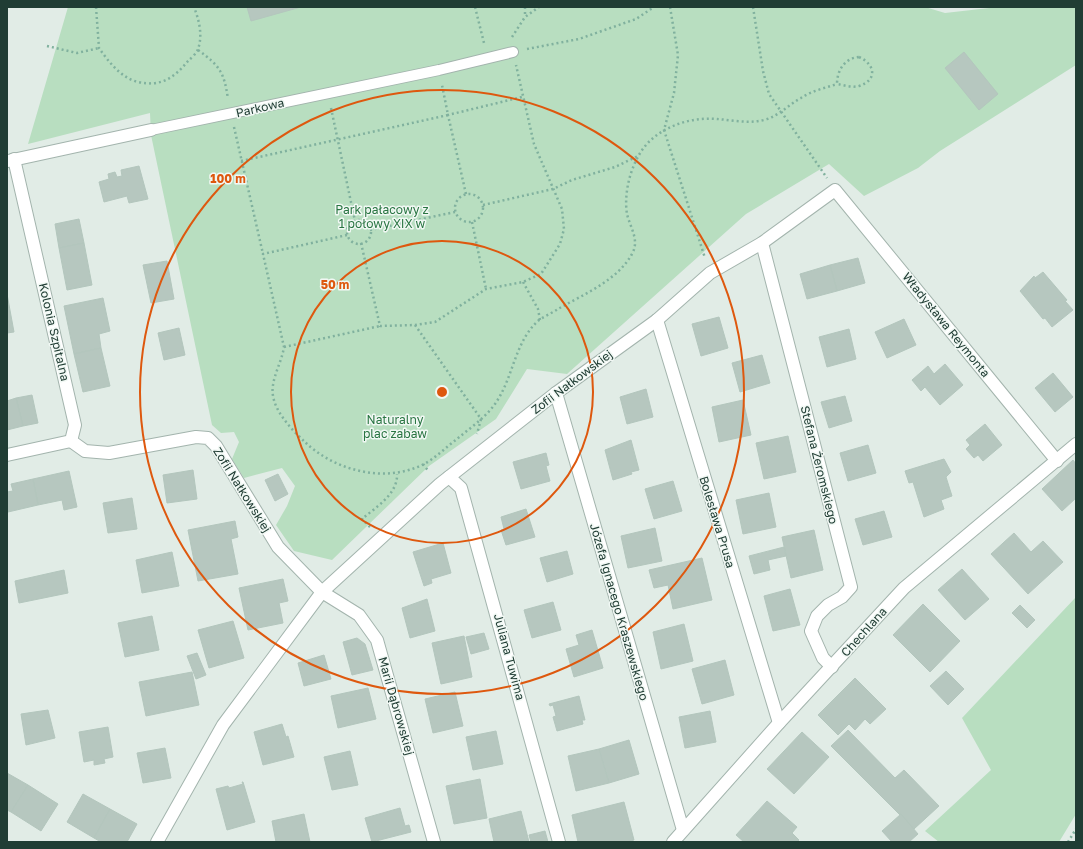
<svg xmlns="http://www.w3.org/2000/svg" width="1083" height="849" font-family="'Golos Text',sans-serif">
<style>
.green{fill:#b8dec0}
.building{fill:#b6c7bf;stroke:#b3c6bd}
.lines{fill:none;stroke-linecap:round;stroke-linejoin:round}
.service-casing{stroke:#a3b4ad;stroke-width:12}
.minor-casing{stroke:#a3b4ad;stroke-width:14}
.path{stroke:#80b19e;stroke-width:2.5;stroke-dasharray:2 3;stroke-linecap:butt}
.service{stroke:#fff;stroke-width:10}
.minor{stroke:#fff;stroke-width:12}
.ring{fill:none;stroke:#de580e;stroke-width:2}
.labels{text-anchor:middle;stroke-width:3;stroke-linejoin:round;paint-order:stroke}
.street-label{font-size:12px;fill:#203d34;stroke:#f1f8f4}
.park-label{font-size:12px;fill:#297542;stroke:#f1f8f4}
.centre{fill:#de580e;stroke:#f1f8f4;stroke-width:2}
.ring-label{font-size:12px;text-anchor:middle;font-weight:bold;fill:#de580e;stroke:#f1f8f4;stroke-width:3;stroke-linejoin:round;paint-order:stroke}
</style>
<rect width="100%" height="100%" fill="#e1ece6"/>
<!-- green -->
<g class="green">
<polygon points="68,7 925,7 945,13 998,7 1076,7 1076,65 940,151 918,168 864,196 829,164 746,214 567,374 527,369 496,419 429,466 332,560 294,551 276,525 287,506 295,486 282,468 244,478 232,459 239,442 234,432 221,433 212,425 151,135 150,113 28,144"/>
<polygon points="1076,597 1076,814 1059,842 939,842 925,831 991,770 962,718"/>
</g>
<!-- building -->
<g class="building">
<polygon points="247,7 301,7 251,21"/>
<polygon points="964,52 998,94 979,110 945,68"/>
<polygon points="139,166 148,199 129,203 127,196 104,202 99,182 109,179 108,174 115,172 117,177 122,176 121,170"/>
<polygon points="79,219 84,243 59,248 55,224"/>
<polygon points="84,243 92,285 67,290 59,248"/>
<polygon points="858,258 865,283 837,291 830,265"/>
<polygon points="167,261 174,299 151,303 143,265"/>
<polygon points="830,265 837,291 807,299 800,274"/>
<polygon points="1043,272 1067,300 1065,301 1073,310 1052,327 1045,318 1043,319 1020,291 1034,276 1035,278"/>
<polygon points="7,294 14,332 7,333"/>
<polygon points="103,298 110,331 99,334 101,348 74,354 64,306"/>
<polygon points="719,317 728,348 701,356 692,324"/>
<polygon points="904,319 916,345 887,358 875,332"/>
<polygon points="179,328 185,355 164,360 158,333"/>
<polygon points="849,329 856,359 827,367 819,337"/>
<polygon points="101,348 110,386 83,392 74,354"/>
<polygon points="762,355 770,383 740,392 732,363"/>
<polygon points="945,364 963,385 940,405 925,387 921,391 912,380 928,366 934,374"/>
<polygon points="1053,373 1073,397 1055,412 1035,388"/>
<polygon points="646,389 653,417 627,424 620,397"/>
<polygon points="32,395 38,423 23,426 16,398"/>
<polygon points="845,396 852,421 829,428 821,402"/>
<polygon points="16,398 23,426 7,430 7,401"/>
<polygon points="743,400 751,435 719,442 712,407"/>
<polygon points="985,424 1002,445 983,461 978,455 974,458 966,449 970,445 966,440"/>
<polygon points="788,436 796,472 764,479 756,443"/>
<polygon points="631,440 639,470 631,472 632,474 613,480 605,450"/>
<polygon points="868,445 876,473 848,481 840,453"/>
<polygon points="546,453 549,465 546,466 550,481 521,489 513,462"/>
<polygon points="944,459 951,472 946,477 952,496 941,500 944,509 924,517 913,482 909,483 905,471"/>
<polygon points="1073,460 1076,464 1076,498 1062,511 1042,489"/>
<polygon points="193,470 197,499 167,503 163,475"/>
<polygon points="69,471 77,507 64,510 62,500 38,505 33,479"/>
<polygon points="278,474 288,494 275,501 265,480"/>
<polygon points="33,479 38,505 8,512 7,492 13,491 11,484"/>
<polygon points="673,481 682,511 654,519 645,489"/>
<polygon points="769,493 776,527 743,534 736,500"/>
<polygon points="132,498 137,529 108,533 103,503"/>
<polygon points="526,509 535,537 506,545 501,530 504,529 501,517"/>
<polygon points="884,511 892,537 863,545 855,519"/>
<polygon points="235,521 238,537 231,539 238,574 198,581 188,530"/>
<polygon points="655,528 662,561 628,568 621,536"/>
<polygon points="814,530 823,570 791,578 782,537"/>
<polygon points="1014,533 1031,552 1043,541 1063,562 1028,594 991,554"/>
<polygon points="443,543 451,573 431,579 432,583 424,586 413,552"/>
<polygon points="784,547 786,556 768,560 770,570 754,574 749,556"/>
<polygon points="567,551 573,574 547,582 540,558"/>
<polygon points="172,552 179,586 142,593 136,560"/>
<polygon points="702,558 712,600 673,609 668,585 654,588 649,570"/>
<polygon points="962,569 989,599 965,620 938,590"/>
<polygon points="64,570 68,593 19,603 15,581"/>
<polygon points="283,579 288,601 279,603 283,623 248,630 239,588"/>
<polygon points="790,589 800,625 773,631 764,596"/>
<polygon points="427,599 435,631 410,638 402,608"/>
<polygon points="553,602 561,630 532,638 524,610"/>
<polygon points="923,604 960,641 930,672 893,635"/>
<polygon points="1020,605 1035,620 1027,628 1012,613"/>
<polygon points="152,616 159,650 125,657 118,623"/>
<polygon points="233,621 244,658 209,668 198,630"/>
<polygon points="684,624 693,661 661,669 653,632"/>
<polygon points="592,630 603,668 574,677 566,649 579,645 576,635"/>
<polygon points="484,633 489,649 471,654 466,637"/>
<polygon points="464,636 472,677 441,684 432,643"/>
<polygon points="357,638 365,644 373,670 352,675 343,642"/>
<polygon points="197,653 206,675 196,679 187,656"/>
<polygon points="324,655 331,679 304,686 298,663"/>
<polygon points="725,660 734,695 702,704 692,669"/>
<polygon points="946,671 964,689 948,705 930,686"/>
<polygon points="192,672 199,705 146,716 139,682"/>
<polygon points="855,678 886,709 870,724 865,719 855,730 849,724 838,735 818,715"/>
<polygon points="368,688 376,719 338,728 331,696"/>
<polygon points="455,692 463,726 433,733 425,699"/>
<polygon points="579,696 585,720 582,720 583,724 557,731 553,717 556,716 553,705 550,706 549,704"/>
<polygon points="48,710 55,738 26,745 21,714"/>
<polygon points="710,711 716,742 685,748 679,717"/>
<polygon points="282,724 286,737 288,736 294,757 263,765 254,732"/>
<polygon points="108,727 113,757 104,759 105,763 94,765 94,760 84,762 79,732"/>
<polygon points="848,730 895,778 904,770 939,806 914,829 831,746"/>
<polygon points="496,731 503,764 473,770 466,737"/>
<polygon points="802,732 829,757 794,794 767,769"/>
<polygon points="629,740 639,774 609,783 599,749"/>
<polygon points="165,748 171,778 143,783 137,753"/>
<polygon points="599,749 609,783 576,791 568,756"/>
<polygon points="350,751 358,785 332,790 324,757"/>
<polygon points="7,773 28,785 11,812 7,810"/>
<polygon points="480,779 487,818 454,824 446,786"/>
<polygon points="242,782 243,782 255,822 227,830 216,789 228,786 229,788 243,784"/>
<polygon points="28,785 58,804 41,831 11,812"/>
<polygon points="83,794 110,809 94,838 67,822"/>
<polygon points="767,801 797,827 792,833 799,840 797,842 744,842 736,835"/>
<polygon points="624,802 634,840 627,842 578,842 572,815"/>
<polygon points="400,808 405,826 409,825 411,832 372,842 365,818"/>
<polygon points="110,809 137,824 127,842 101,842 94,838"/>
<polygon points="521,811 529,842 494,842 489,819"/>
<polygon points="304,814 310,842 276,842 272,821"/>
<polygon points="901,814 918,834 909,842 892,842 882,831"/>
<polygon points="545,831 548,842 531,842 529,835"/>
</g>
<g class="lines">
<!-- service casing -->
<g class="service-casing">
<polyline id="service" points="151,130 439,70 513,52"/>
</g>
<!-- minor casing -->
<g class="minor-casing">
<g id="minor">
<polyline points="14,159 75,425 71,441"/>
<polyline points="8,161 151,130"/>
<polyline points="762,243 851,587 842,597 828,605 817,616 811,631 823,658 832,667"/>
<polyline points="657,320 779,723"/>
<polyline points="556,393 683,830"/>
<polyline points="71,441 85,451 109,453 196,437 208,438 216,446 278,547 322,592 359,615 377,640 434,842"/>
<polyline points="7,455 71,441"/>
<polyline points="449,477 461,488 559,842"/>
<polyline points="157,842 223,725 322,592 440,484 556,393 657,320 710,273 762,243 835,190 1057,461"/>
<polyline points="673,842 779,723 904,588 1076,444"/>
</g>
</g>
<!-- path -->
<g class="path">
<path d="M96 7 99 48C108 61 121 78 138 82 161 87 174 78 188 61 191 58 197 53 198 49 203 35 199 20 194 7"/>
<polyline points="475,7 484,43"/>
<polyline points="525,7 525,16"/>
<polyline points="670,7 678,55 674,93 664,130 705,258"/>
<polyline points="753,7 763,71 769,94 827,178"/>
<polyline points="512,37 525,17 539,7"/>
<polyline points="47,46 77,53 99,48"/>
<polyline points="527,49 579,39 636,19 654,7"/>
<path d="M198 50C220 66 224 72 228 99"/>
<path d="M859 57C875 64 878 80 859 86 852 88 844 85 837 84 837 70 845 58 859 57Z"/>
<polyline points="331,108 355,221"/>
<polyline points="234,127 263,254"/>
<polyline points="241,161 448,115 442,85"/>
<circle cx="469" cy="208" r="14"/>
<polyline points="466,194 448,115 522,97"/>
<polyline points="483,205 553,189 572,180 615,167 638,156"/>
<circle cx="359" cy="232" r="12"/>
<polyline points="472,222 486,289"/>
<polyline points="370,230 455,212"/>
<path d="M347 235 263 254 284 347C282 360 275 372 273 385 269 407 291 429 306 443 336 471 385 483 422 465 435 459 446 447 457 439 470 428 485 418 495 404 514 377 514 342 539 320 545 316 552 313 558 309 584 294 619 280 633 252 639 239 630 227 627 214 623 190 633 155 652 139 669 124 694 117 717 119 732 120 748 124 764 120 779 116 788 105 801 98 811 91 825 88 837 84"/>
<polyline points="361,243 380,326 415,325 435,322 486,289 523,282 541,274 560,244 564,229 562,209 534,144 516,65"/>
<polyline points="523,282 538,309 540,320"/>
<polyline points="415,325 481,419 477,434"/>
<polyline points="284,347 380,326"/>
<polyline points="423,464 429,472"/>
<path d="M370 527 362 519C376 507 398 494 397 474"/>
<polyline points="1068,842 1076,829"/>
</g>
<!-- service -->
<use href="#service" class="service"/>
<!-- minor -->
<use href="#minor" class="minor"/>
</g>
<!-- distance rings -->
<g class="ring">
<circle cx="442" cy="392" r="151"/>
<circle cx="442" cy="392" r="302"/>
</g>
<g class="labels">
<!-- street labels -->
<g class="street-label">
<text transform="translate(260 108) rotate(-13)" y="4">Parkowa</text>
<text transform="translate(946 325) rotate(51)" y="4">Władysława Reymonta</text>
<text transform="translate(54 332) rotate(77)" y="4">Kolonia Szpitalna</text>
<text transform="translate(572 382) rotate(-37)" y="4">Zofii Nałkowskiej</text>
<text transform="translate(819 465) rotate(76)" y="4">Stefana Żeromskiego</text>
<text transform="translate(242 490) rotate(58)" y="4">Zofii Nałkowskiej</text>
<text transform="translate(717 522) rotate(73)" y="4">Bolesława Prusa</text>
<text transform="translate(619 612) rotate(74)" y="4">Józefa Ignacego Kraszewskiego</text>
<text transform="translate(864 632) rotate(-48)" y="4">Chechlana</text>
<text transform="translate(509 657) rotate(75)" y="4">Juliana Tuwima</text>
<text transform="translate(396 706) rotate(74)" y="4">Marii Dąbrowskiej</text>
</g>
<!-- park labels -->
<g class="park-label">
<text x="382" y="214">Park pałacowy z<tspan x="382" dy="14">1 połowy XIX w</tspan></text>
<text x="395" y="424">Naturalny<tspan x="395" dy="14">plac zabaw</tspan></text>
</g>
</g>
<circle cx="442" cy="392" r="6" class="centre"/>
<g class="ring-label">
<text x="228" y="183">100 m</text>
<text x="335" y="289">50 m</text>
</g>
<!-- border -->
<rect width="1083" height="849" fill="none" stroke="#203d34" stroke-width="16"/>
</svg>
